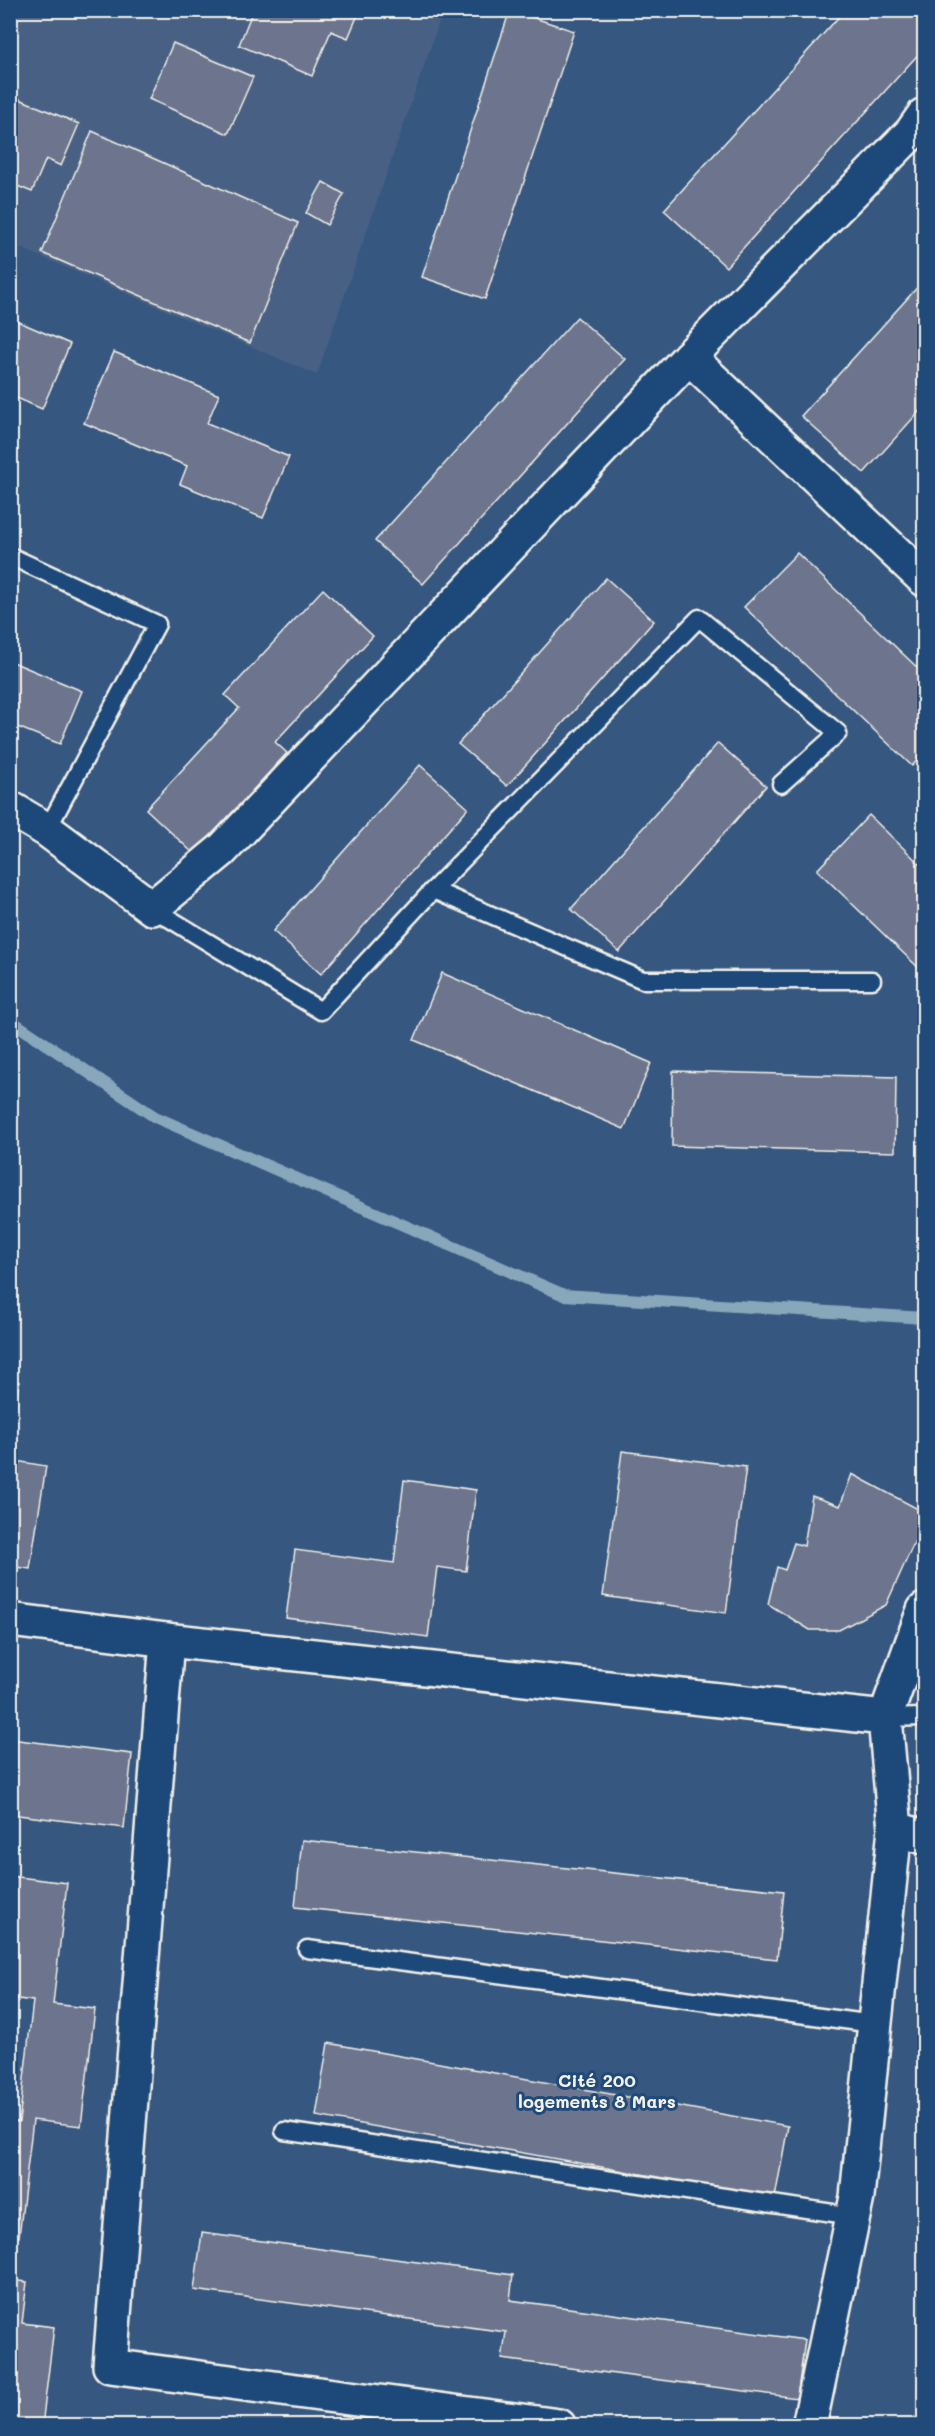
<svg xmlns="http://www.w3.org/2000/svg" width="935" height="2436" font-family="Mali,sans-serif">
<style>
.built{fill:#466084}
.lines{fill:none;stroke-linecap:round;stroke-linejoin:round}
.stream{stroke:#88a7bb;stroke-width:12}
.building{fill:#6c748d;stroke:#f4f1e8;stroke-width:1.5}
.service-casing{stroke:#f4f1e8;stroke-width:21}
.minor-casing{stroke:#f4f1e8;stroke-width:38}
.tertiary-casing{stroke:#f4f1e8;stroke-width:38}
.service{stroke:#1f4a7a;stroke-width:16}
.minor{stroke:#1f4a7a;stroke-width:33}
.tertiary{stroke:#1f4a7a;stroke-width:33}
.labels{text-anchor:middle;stroke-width:6;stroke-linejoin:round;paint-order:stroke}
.neighbourhood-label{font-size:18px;font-weight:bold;fill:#f4f1e8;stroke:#1f4a7a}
</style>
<rect width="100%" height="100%" fill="#365780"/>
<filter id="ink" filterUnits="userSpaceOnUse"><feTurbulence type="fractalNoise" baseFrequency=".0167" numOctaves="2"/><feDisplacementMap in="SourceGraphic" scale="12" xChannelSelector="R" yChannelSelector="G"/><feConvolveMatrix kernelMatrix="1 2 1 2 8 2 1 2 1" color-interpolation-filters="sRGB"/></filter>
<g filter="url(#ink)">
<!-- built -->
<polygon class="built" points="11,11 443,11 317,375 11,244"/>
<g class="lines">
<!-- stream -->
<polyline class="stream" points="10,1020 155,1117 564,1295 924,1318"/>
</g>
<!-- building -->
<g class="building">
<polygon points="253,10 360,10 348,38 331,31 312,76 239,45"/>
<polygon points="510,10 574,31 485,299 422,277"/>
<polygon points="845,10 907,10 924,26 924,48 726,267 664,210"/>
<polygon points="173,43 253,77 228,134 149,99"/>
<polygon points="10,95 79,124 61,166 46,159 32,192 10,183"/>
<polygon points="92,131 298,223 250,343 42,253"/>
<polygon points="323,182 344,194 327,225 306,213"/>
<polygon points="924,280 924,406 864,473 801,416"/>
<polygon points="577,317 625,359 423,584 375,541"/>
<polygon points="10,318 70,344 42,409 10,395"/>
<polygon points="114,352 219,395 207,423 289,457 263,518 180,484 187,466 84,423"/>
<polygon points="797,553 924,674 924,753 912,766 744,607"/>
<polygon points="606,578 654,621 507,786 458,744"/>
<polygon points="323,589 373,636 275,742 287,753 194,854 146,809 239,708 225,695"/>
<polygon points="10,661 82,691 60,744 10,724"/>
<polygon points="718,743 766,786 619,952 571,909"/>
<polygon points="420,765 468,808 321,974 273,931"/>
<polygon points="869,815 924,868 924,973 817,870"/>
<polygon points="442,973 651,1063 624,1129 414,1040"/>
<polygon points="673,1071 896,1077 895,1152 672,1146"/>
<polygon points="921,1077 924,1077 924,1129"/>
<polygon points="10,1381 19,1382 10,1438"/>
<polygon points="622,1451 746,1467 726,1613 603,1596"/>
<polygon points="10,1460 46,1466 30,1569 10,1566"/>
<polygon points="852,1474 918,1509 924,1521 886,1605 839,1630 810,1630 768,1604 777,1567 785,1570 794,1543 804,1546 812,1496 840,1506"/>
<polygon points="404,1480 476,1490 466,1571 437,1567 428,1637 286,1618 295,1550 394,1563"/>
<polygon points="10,1739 132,1754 124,1828 10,1814"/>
<polygon points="302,1840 784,1891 777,1959 295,1907"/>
<polygon points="10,1876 67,1883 53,2004 95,2009 81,2126 33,2120 19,2237 10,2236 10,2121 19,2122 33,2001 10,1998"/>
<polygon points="328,2043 788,2126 775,2198 316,2116"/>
<polygon points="202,2233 513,2275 510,2300 805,2340 797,2398 502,2359 506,2332 194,2290"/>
<polygon points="10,2280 27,2282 22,2323 54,2327 42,2426 10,2426"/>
</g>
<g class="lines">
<!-- service casing -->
<g class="service-casing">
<g id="service">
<polyline points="10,556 157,624 47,830"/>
<polyline points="433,890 643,980 872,980"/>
<polyline points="152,908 321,1011 433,890 699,618 838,733 781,784"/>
<polyline points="885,1718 924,1717"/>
<polyline points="307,1949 874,2024"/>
<polyline points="284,2131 853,2216"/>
</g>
</g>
<!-- minor casing -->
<g class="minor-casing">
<g id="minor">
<polyline points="10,808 47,830 152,908 222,850 689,357 912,132 924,115"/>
<polyline points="10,1620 167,1640 885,1718 895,1829 857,2197 809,2426"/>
<polyline points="167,1640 110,2366 559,2426"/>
<polyline points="885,1718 924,1610"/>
<polyline points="895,1829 924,1837"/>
</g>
</g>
<!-- tertiary casing -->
<g class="tertiary-casing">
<polyline id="tertiary" points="689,357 924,579"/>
</g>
<!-- service -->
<use href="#service" class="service"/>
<!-- minor -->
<use href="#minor" class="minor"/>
<!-- tertiary -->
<use href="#tertiary" class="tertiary"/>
</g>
</g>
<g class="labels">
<!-- neighbourhood labels -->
<g class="neighbourhood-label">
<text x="597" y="2087">Cité 200<tspan x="597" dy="21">logements 8 Mars</tspan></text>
</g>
</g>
<!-- margin -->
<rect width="935" height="2436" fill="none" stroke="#1f4a7a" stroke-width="36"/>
<rect x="18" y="18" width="899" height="2400" fill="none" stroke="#f4f1e8" stroke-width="2" filter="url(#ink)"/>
</svg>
